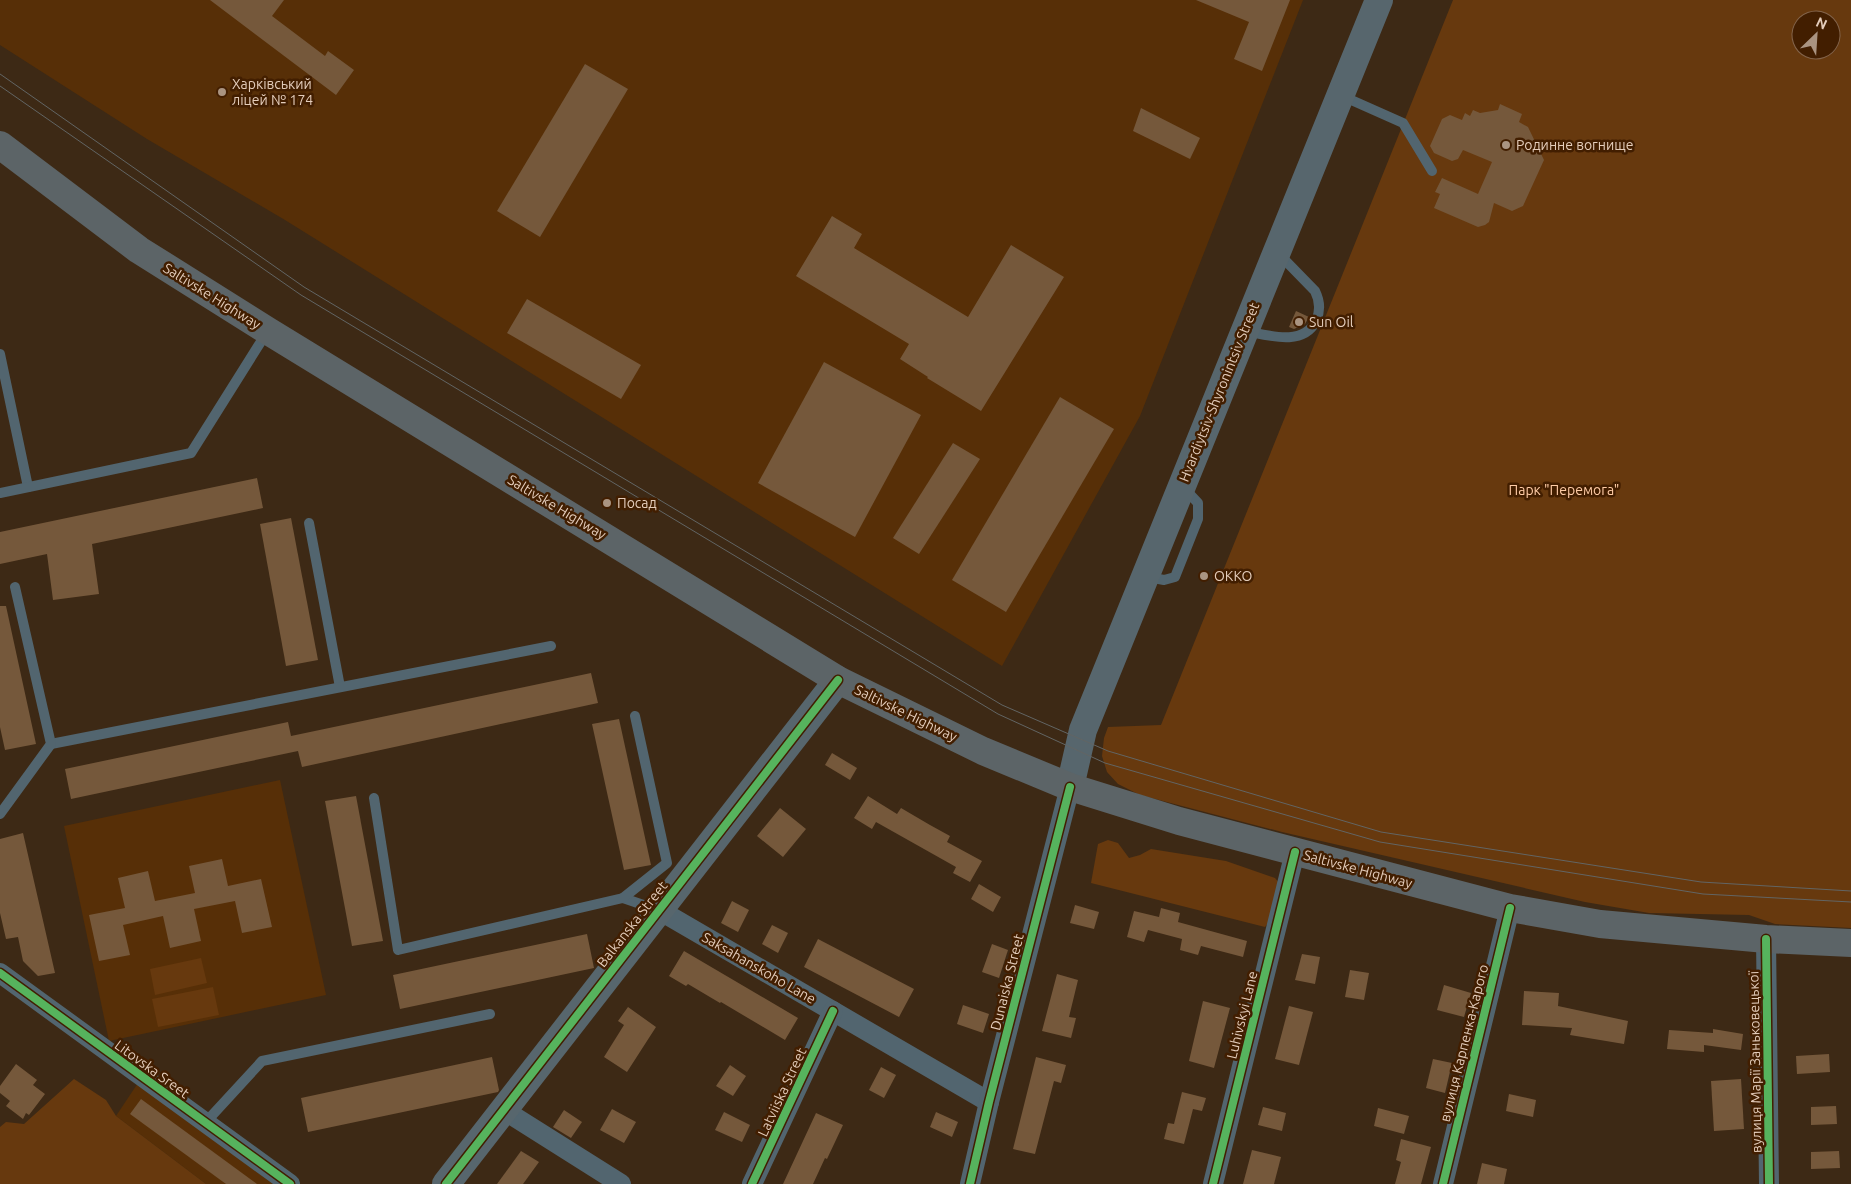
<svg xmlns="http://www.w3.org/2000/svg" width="1851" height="1184" font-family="Ubuntu,sans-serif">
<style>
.built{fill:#572f07}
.green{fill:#67390e;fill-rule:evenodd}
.building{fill:#75583b}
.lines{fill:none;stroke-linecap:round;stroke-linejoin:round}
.lane{stroke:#52656f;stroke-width:10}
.street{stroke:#52656f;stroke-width:20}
.secondary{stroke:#57666d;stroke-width:28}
.primary{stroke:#5c6467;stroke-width:28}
.tram{stroke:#626564;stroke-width:1}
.cycleway-casing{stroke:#421e00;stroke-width:11}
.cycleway{stroke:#56b35d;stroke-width:8}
.poi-dot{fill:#aa9481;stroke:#421e00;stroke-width:2}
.labels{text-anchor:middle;stroke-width:5;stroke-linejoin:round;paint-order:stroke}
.poi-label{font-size:14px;fill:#e4cdbb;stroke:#421e00;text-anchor:start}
.street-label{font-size:14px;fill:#e4cdbb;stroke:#421e00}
.park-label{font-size:14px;fill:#ffcca6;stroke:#421e00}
</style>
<rect width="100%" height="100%" fill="#3d2915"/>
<!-- built -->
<g class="built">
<polygon points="0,0 1303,0 1140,416 1002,666 285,220 147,139 0,45"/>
<polygon points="280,780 326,995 109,1041 64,826"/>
<polygon points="138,1083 273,1184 206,1184 116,1116"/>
</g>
<!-- green -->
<g class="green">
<path d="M1453 0H1851V928L1775 924 1749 915 1649 913 1585 902 1282 832 1140 795 1118 784 1107 772 1102 756 1104 738 1108 727 1161 725ZM1801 20H1831V50H1801Z"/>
<polygon points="1108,840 1118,843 1129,858 1140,855 1151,849 1226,861 1275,878 1280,884 1271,919 1265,927 1091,883 1098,844"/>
<polygon points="201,958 207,983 155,995 150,969"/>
<polygon points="213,987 219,1015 158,1027 152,999"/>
<polygon points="74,1079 106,1100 116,1116 206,1184 0,1184 0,1127 6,1122 24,1124"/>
</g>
<!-- building -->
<g class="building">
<polygon points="210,0 284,0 272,16 325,56 328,51 354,70 336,95"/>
<polygon points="1196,0 1290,0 1262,71 1234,59 1249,22"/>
<polygon points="585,64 628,89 540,237 497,211"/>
<polygon points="1500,104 1522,114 1519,122 1528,127 1544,160 1523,206 1512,211 1494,203 1489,222 1485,225 1478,227 1434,208 1440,194 1435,192 1442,178 1478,194 1492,162 1463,150 1458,159 1452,161 1434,153 1430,146 1442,119 1450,115 1462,120 1465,113 1470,116 1473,110 1480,113 1498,110"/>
<polygon points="1141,108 1200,138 1190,159 1133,131"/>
<polygon points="832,216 862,234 854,248 968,317 1011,245 1064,277 981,411 927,378 928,377 900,359 909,344 796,276"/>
<polygon points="527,299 641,365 621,399 507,333"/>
<polygon points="1296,311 1309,317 1305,324 1294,329 1289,327"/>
<polygon points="824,362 921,415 855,537 758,483"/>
<polygon points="1060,397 1114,429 1006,612 952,580"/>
<polygon points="953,443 980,459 919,554 893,538"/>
<polygon points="257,478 263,508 92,544 99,594 53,600 47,554 0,564 0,532"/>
<polygon points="291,518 318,660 286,666 260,524"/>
<polygon points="0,606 6,606 36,744 5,750 0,727"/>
<polygon points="591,673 598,703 302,767 298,751 71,799 65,769 288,722 291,736"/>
<polygon points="619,719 651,865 624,870 592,724"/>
<polygon points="832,753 857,768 850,780 825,765"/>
<polygon points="356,796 383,941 352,946 325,801"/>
<polygon points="868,796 897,814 901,808 930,825 950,836 947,842 982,861 970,882 953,873 956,867 876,822 872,829 854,818"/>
<polygon points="780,808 806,829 783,857 757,836"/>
<polygon points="23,833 55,973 38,976 23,961 18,937 6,939 0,913 0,839"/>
<polygon points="222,859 228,886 261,879 272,927 242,933 235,901 194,909 201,941 170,948 163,916 123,925 130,955 99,961 89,915 125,908 118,878 148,871 155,901 195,893 189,866"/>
<polygon points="979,884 1001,897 993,912 971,899"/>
<polygon points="732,901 749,910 738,932 721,923"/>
<polygon points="1075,905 1099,912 1094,929 1070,923"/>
<polygon points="1161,908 1180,913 1178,922 1247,941 1243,957 1201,946 1198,955 1180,950 1182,939 1148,930 1144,942 1127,937 1134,911 1159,917"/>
<polygon points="772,925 788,933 778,953 762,944"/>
<polygon points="587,934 594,968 400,1009 393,975"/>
<polygon points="818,939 914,989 899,1017 804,967"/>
<polygon points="992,944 1008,950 999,978 982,972"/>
<polygon points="684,951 798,1018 785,1040 721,1002 720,1003 688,984 686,986 669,976"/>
<polygon points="1302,954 1320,957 1315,984 1295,980"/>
<polygon points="1350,970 1369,973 1364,1000 1345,997"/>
<polygon points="1057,974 1078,980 1069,1017 1076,1018 1071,1038 1042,1031"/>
<polygon points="1444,985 1471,993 1464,1017 1437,1010"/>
<polygon points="1524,991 1559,993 1558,1006 1628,1021 1624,1044 1570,1035 1572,1028 1522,1025"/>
<polygon points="1203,1001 1230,1008 1214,1068 1189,1061"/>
<polygon points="963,1005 989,1014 983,1033 957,1024"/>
<polygon points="1289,1006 1313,1012 1299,1065 1275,1059"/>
<polygon points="628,1007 656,1027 627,1072 604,1057 624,1025 618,1021"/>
<polygon points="1713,1029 1743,1034 1741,1050 1704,1045 1704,1052 1667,1049 1669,1030 1713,1033"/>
<polygon points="1829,1054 1830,1072 1797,1074 1796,1056"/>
<polygon points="492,1057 499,1090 498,1092 308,1132 301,1098"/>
<polygon points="1036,1057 1066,1065 1061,1083 1054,1081 1035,1154 1013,1149"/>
<polygon points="1433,1059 1452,1063 1445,1093 1426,1088"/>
<polygon points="16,1064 37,1080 33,1085 45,1094 29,1115 26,1113 23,1119 6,1106 10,1101 0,1093 0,1086"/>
<polygon points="730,1065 746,1076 733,1096 716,1086"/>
<polygon points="881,1067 896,1075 884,1098 869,1090"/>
<polygon points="1741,1079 1744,1129 1714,1131 1711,1081"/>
<polygon points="1182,1092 1206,1098 1202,1111 1193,1109 1184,1144 1164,1139 1168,1123 1174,1124"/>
<polygon points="1509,1094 1536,1100 1533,1117 1506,1111"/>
<polygon points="141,1099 257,1184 226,1184 130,1114"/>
<polygon points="1836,1106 1837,1124 1811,1125 1811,1107"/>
<polygon points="1263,1107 1286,1113 1282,1131 1258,1125"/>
<polygon points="1378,1108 1409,1116 1404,1134 1374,1126"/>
<polygon points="612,1109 636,1122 624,1143 600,1130"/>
<polygon points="564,1110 582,1122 571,1138 553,1127"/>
<polygon points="724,1112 750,1125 742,1142 715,1130"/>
<polygon points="936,1112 958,1122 952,1137 930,1127"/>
<polygon points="816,1113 843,1125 827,1159 825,1158 813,1184 783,1184"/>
<polygon points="1401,1139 1431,1147 1421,1184 1395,1184 1401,1162 1396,1160"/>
<polygon points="1252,1150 1281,1157 1274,1184 1243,1184"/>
<polygon points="521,1151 539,1162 523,1184 497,1184"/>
<polygon points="1839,1151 1840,1168 1811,1169 1811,1152"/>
<polygon points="1482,1163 1507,1169 1504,1184 1477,1184"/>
</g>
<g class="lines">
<!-- lane -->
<g class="lane">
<polyline points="1340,95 1403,123 1432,171"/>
<path d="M1245 331C1267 335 1303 347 1316 321 1321 310 1320 301 1315 291L1278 253"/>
<polyline points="0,354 28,487"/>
<polyline points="0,493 191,453 267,332"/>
<polyline points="309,523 340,687"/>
<polyline points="1148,577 1164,580 1175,577 1198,519 1198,503 1183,487"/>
<polyline points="51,744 551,646"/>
<polyline points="374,798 398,950 623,898 658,910"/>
<polyline points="0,814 51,744 15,587"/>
<polyline points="623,898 667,863 635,716"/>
<polyline points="205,1123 262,1061 490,1014"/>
</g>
<!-- street -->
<g class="street">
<polyline points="659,910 989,1102"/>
<polyline points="1766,939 1769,1184"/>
<polyline points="0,973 290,1184"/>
<polyline points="502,1109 621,1184"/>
<polyline points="752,1184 833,1011"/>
<polyline points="970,1184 989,1102 1070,787"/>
<polyline points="1213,1184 1295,852"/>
<polyline points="1443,1184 1510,908"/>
</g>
<!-- secondary -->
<g class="secondary">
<polyline points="1070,787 1083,730 1379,0"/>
<polyline points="446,1184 838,680"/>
</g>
<!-- primary -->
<polyline class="primary" points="0,145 139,250 268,331 838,680 983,751 1070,787 1179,821 1510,908 1600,924 1766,939 1851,943"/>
<!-- tram -->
<g class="tram">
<polyline points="0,74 304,287 1002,705 1108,751 1381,832 1701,882 1851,891"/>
<polyline points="0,86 301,295 998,714 1105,763 1380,842 1703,894 1851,902"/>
</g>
<!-- cycleway casing -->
<g class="cycleway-casing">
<g id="cycleway">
<polyline points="1766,939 1769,1184"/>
<polyline points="0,973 290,1184"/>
<polyline points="446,1184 838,680"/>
<polyline points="752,1184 833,1011"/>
<polyline points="970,1184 989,1102 1070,787"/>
<polyline points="1213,1184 1295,852"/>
<polyline points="1443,1184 1510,908"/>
</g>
</g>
<!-- cycleway -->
<use href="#cycleway" class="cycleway"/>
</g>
<!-- markers -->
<g class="poi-dot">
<circle cx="222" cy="92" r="5"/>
<circle cx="1506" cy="145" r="5"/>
<circle cx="1299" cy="322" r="5"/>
<circle cx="607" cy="503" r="5"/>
<circle cx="1204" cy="576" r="5"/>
</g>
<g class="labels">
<!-- poi labels -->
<g class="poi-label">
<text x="232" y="89">Харківський<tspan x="232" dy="16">ліцей № 174</tspan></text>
<text x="1516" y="150">Родинне вогнище</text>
<text x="1309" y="327">Sun Oil</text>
<text x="617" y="508">Посад</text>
<text x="1214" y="581">OKKO</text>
</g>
<!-- street labels -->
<g class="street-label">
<text transform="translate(212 296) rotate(32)" y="5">Saltivske Highway</text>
<text transform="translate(1219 392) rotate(-68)" y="5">Hvardiytsiv-Shyronintsiv Street</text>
<text transform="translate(557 507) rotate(31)" y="5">Saltivske Highway</text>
<text transform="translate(906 713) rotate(26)" y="5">Saltivske Highway</text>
<text transform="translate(1358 869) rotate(15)" y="5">Saltivske Highway</text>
<text transform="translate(632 924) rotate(-52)" y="5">Balkanska Street</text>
<text transform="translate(759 968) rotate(30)" y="5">Saksahanskoho Lane</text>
<text transform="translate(1007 982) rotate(-76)" y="5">Dunaiska Street</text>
<text transform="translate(1242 1015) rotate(-76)" y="5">Luhivskyi Lane</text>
<text transform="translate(1464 1043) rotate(-76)" y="5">вулиця Карпенка-Карого</text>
<text transform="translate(1755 1062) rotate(-91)" y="5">вулиця Марії Заньковецької</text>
<text transform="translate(152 1069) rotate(36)" y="5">Litovska Sreet</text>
<text transform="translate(782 1092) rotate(-65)" y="5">Latviiska Street</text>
</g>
<!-- park labels -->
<g class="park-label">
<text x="1564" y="495">Парк "Перемога"</text>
</g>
</g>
<!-- north arrow -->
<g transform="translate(1816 35) rotate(25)"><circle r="24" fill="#421e00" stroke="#83644b"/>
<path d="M0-4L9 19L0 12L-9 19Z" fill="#aa9481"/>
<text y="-8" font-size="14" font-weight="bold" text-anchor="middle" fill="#e4cdbb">N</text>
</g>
</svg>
